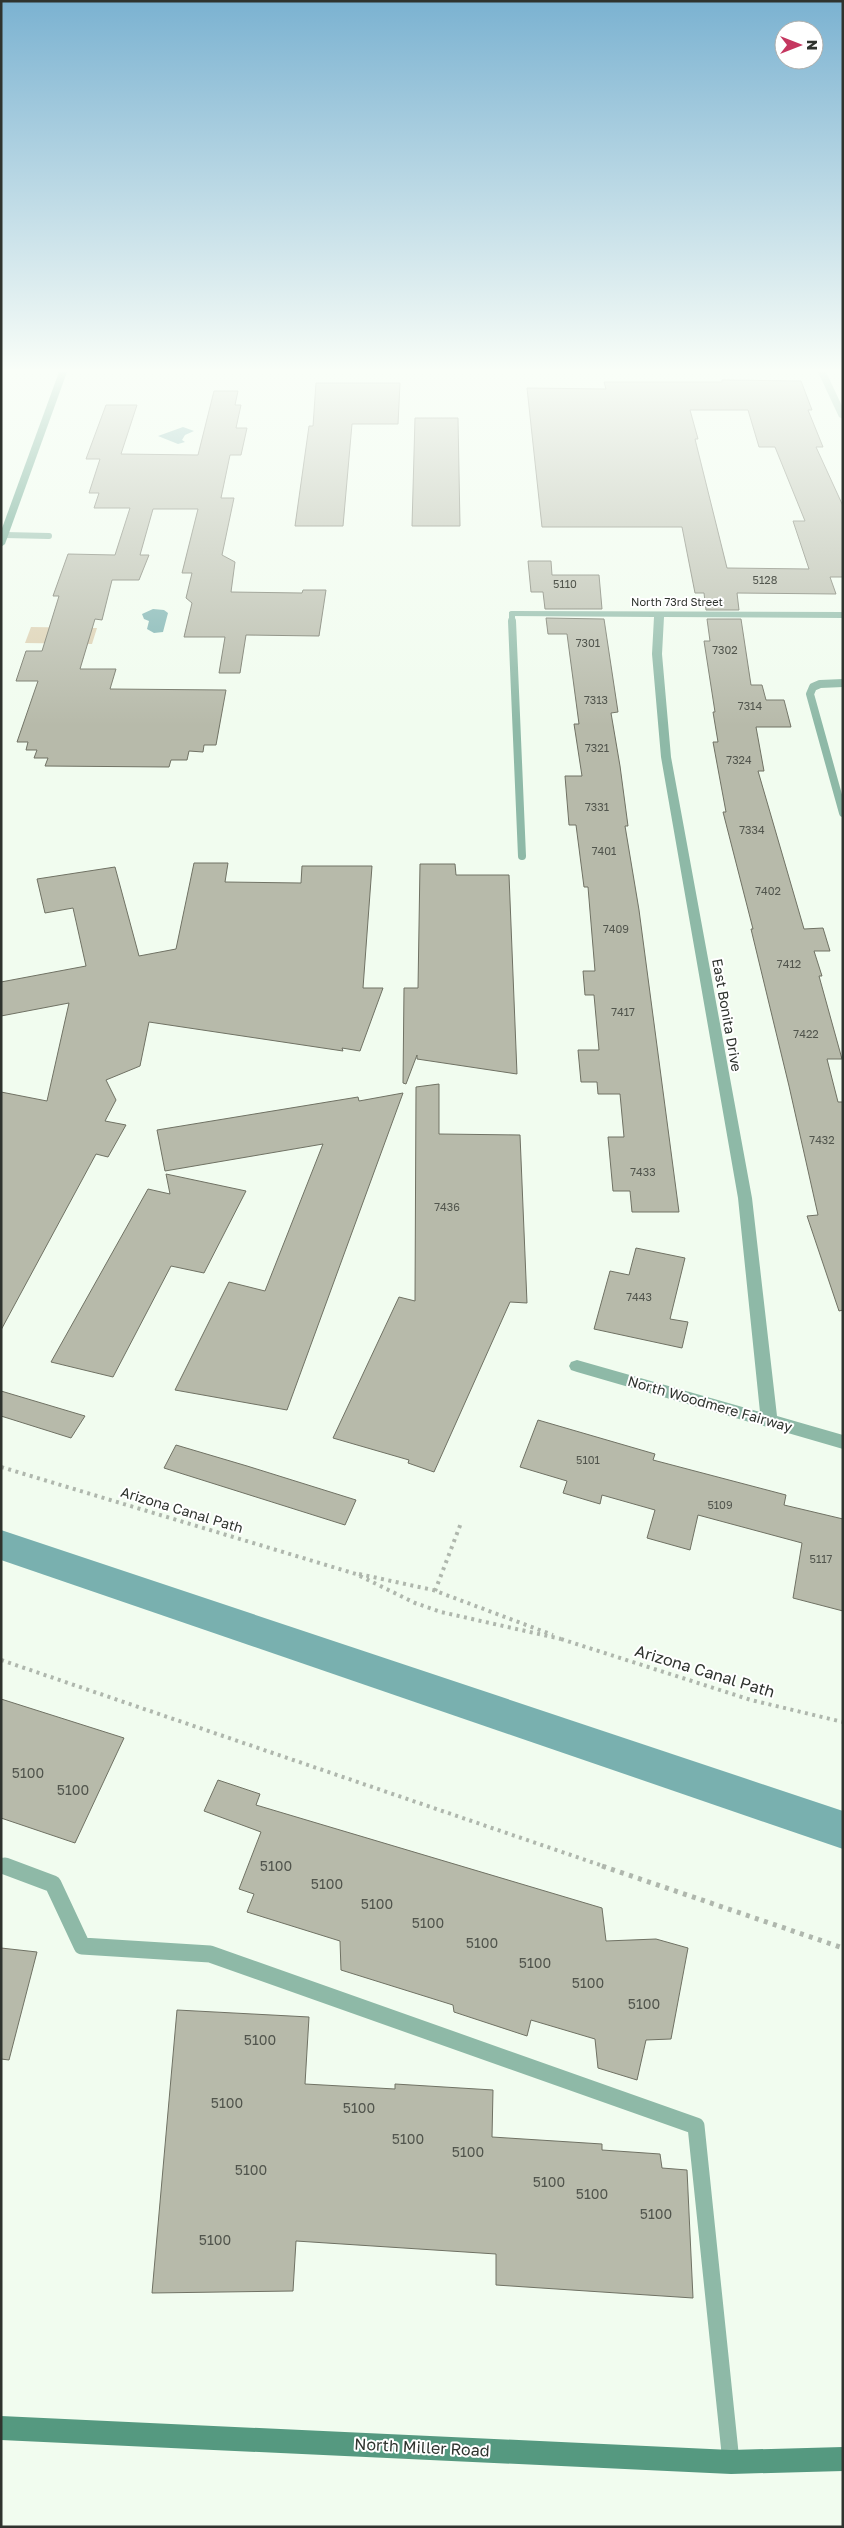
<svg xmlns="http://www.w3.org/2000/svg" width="844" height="2528" font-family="'Golos Text',sans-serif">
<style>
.green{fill:#dccfb0}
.water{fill:#79b0af}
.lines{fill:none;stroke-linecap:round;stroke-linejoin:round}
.canal{fill:#79b0af;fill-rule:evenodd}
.building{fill:#b7baaa;stroke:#707264;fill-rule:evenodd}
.path-far1{stroke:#afb7ad;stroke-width:4;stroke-dasharray:3 4.5;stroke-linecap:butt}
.path{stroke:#afb7ad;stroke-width:5;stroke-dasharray:4 5.5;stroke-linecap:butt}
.lane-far3{stroke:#8eb9a7;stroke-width:6}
.lane-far2{stroke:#8eb9a7;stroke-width:8}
.lane-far1{stroke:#8eb9a7;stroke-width:13}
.lane{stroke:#8eb9a7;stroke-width:17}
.street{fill:#8eb9a7;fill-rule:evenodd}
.secondary{fill:#559980;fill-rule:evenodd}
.labels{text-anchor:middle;stroke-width:4;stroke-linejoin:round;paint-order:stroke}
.number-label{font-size:11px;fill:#51554d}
.far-street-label{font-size:11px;fill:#2f332e;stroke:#fff}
.street-label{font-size:14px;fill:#2f332e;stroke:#fff}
.near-number-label{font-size:14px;fill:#51554d}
.near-street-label{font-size:16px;fill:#2f332e;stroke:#fff}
</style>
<rect width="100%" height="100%" fill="#f1fcef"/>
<!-- green -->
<polygon class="green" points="31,627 97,628 92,644 25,643"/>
<!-- water -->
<g class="water">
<polygon points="183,427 194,431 185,435 182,440 185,442 178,444 158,436"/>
<polygon points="153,609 164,610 168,613 163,632 154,633 147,629 149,621 144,619 142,614"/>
</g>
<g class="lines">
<!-- canal -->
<polygon class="canal" points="1,1530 843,1811 843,1849 1,1560"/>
</g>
<!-- building -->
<g class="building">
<path d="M722 380 801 381 812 410H808L823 447H816L843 506V577H830L836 594 737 593 739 610H706L704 593H695L682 527H542L527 388 606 389 604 382H722ZM690 410H748L759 447H775L805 521H793L809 569 727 568 695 439H698Z"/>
<polygon points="316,383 400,383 398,424 352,424 343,526 295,526 309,426 313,426"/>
<polygon points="214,391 238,391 235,405 241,405 236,428 247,428 241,455 230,455 221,498 234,498 222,555 235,562 231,592 302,593 303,590 326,590 319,636 246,635 240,673 219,673 225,637 184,637 192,603 186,598 192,573 182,573 198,509 153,509 140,555 149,555 139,580 112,580 102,620 95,619 80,669 116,669 110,689 226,690 216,745 204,745 203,752 189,751 187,760 171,760 169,767 45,766 48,758 34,758 37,750 26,750 28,742 17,742 38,681 16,681 26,651 42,651 59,596 53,596 68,554 115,555 130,508 94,508 99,493 89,493 100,459 86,459 106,405 137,405 121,454 198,455"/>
<polygon points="415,418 458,418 460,526 412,526"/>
<polygon points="528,561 551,561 552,575 599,575 602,609 545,609 543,592 531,592"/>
<polygon points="546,618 604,619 618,712 611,713 620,766 628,826 625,826 639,910 679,1212 632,1212 630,1191 613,1191 608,1137 624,1137 620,1094 598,1094 597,1082 581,1082 578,1050 599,1050 594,995 585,995 583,971 595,971 588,887 584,887 576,825 569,825 565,776 582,776 574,724 579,724 567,634 548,634"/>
<polygon points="707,619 741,619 751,685 762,685 766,700 784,700 791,727 756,727 764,771 758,771 804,929 823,928 830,951 814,951 822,976 819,976 842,1059 827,1059 838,1102 843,1102 843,1310 839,1311 807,1216 818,1215 789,1086 751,929 753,929 723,812 726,812 713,742 718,742 713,712 715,712 704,641 710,641"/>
<polygon points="194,863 228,863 225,882 301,883 302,866 372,866 363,988 383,988 360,1051 342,1048 343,1051 149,1022 140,1066 106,1080 116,1100 105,1121 126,1125 108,1157 96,1154 1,1330 1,1092 47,1101 69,1003 1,1016 1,982 86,966 73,908 45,913 37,879 115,867 139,956 176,949"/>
<polygon points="420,864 455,864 456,875 509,875 517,1074 417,1059 417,1055 406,1084 403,1083 404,988 418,988"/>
<polygon points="439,1084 439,1134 520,1135 527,1303 510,1302 434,1472 408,1463 409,1460 333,1438 399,1297 415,1301 416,1087"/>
<polygon points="403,1093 287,1410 175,1390 229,1282 265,1291 323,1144 165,1171 157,1130 358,1097 359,1101"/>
<polygon points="166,1174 246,1191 204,1273 171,1266 113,1377 51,1362 148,1189 170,1194"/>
<polygon points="636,1248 685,1258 670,1319 688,1322 682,1348 594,1329 610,1271 629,1275"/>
<polygon points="1,1391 38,1402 85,1416 71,1438 1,1416"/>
<polygon points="538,1420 655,1454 653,1460 786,1495 784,1505 843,1519 843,1611 793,1598 802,1543 698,1515 690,1550 647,1538 655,1510 602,1495 600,1504 563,1493 567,1481 520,1467"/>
<polygon points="176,1445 247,1466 356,1500 345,1525 164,1468"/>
<polygon points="1,1699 124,1738 75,1843 1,1818"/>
<polygon points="218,1780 260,1794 256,1805 602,1908 606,1941 656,1939 688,1948 671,2039 646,2040 637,2080 598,2068 595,2039 531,2020 527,2036 454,2012 453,2005 341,1970 340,1941 247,1912 254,1894 239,1889 261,1832 204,1811"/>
<polygon points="1,1948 37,1952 9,2060 1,2059"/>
<polygon points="177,2010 309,2017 305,2084 395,2089 395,2084 493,2090 492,2137 602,2144 602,2150 660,2154 662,2168 687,2170 693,2298 496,2285 496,2254 296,2241 293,2291 152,2293"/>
</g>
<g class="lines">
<!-- path-far1 -->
<g class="path-far1">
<polyline points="1,1467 356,1574 415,1603 441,1612 561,1639"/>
<polyline points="359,1574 433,1590 553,1635"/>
<polyline points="435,1591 461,1523"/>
<polyline points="561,1639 751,1700 843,1722"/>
<polyline points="1,1660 606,1867"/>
</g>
<!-- path -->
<polyline class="path" points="602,1866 843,1948"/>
<!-- lane-far3 -->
<g class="lane-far3">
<polyline points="5,535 49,536"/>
<polyline points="512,614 512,622"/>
</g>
<!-- lane-far2 -->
<g class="lane-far2">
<polyline points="512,621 522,856"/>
<polyline points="843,683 820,684 813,687 810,694 843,813"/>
</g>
<!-- lane-far1 -->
<polyline class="lane-far1" points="1,1864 8,1867"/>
<!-- lane -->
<polyline class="lane" points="5,1866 53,1884 82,1946 210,1954 696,2126 731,2462"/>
<!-- street -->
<g class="street">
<polygon points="818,372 826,372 843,408 843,419 839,417"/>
<polygon points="512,611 843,612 843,618 664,617 662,654 671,757 752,1198 777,1416 843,1435 843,1449 577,1372 571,1370 569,1366 571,1362 577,1360 760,1412 738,1198 661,757 652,654 654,617 509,616 509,612"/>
</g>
<!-- secondary -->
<g class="secondary">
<polygon points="59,372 67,372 5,544 1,547 1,531"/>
<polygon points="1,2416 731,2450 843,2447 843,2471 731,2474 1,2440"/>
</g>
</g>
<!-- sky -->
<linearGradient id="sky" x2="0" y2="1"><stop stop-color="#7bb2d1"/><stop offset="0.51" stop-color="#f9fef8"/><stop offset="1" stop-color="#f9fef8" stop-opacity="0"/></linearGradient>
<rect width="844" height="726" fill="url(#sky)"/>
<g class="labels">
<!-- number labels -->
<g class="number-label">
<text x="765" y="584">5128</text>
<text x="565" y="588">5110</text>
<text x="588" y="647">7301</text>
<text x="725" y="654">7302</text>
<text x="596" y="704">7313</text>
<text x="750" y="710">7314</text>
<text x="597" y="752">7321</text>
<text x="739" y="764">7324</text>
<text x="597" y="811">7331</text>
<text x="752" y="834">7334</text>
<text x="604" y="855">7401</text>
<text x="768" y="895">7402</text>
<text x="616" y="933">7409</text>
<text x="789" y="968">7412</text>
<text x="623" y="1016">7417</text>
<text x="806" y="1038">7422</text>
<text x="822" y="1144">7432</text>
<text x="643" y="1176">7433</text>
<text x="447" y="1211">7436</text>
<text x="639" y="1301">7443</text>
<text x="588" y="1464">5101</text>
<text x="720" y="1509">5109</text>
<text x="821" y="1563">5117</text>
</g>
<!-- far-street labels -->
<g class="far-street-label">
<text x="677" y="606">North 73rd Street</text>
</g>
<!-- street labels -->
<g class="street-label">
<text transform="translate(727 1015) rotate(80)" y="5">East Bonita Drive</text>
<text transform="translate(710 1404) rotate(16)" y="5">North Woodmere Fairway</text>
<text transform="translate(182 1510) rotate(17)" y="5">Arizona Canal Path</text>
</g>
<!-- near-number labels -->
<g class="near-number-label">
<text x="28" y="1778">5100</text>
<text x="73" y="1795">5100</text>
<text x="276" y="1871">5100</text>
<text x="327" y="1889">5100</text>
<text x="377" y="1909">5100</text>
<text x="428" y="1928">5100</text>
<text x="482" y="1948">5100</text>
<text x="535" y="1968">5100</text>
<text x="588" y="1988">5100</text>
<text x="644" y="2009">5100</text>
<text x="260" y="2045">5100</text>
<text x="227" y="2108">5100</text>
<text x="359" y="2113">5100</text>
<text x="408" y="2144">5100</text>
<text x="468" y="2157">5100</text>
<text x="251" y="2175">5100</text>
<text x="549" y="2187">5100</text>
<text x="592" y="2199">5100</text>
<text x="656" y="2219">5100</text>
<text x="215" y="2245">5100</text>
</g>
<!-- near-street labels -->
<g class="near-street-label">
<text transform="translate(705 1671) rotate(17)" y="6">Arizona Canal Path</text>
<text transform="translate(422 2447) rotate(3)" y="6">North Miller Road</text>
</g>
</g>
<!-- border -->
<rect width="844" height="2528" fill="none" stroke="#2f332e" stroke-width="5"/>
<!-- north arrow -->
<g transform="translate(799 45) rotate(90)"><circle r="24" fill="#ffffff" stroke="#acadab"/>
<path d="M0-4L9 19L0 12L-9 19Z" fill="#c53760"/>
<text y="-8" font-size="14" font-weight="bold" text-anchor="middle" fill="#2f332e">N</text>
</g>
</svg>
